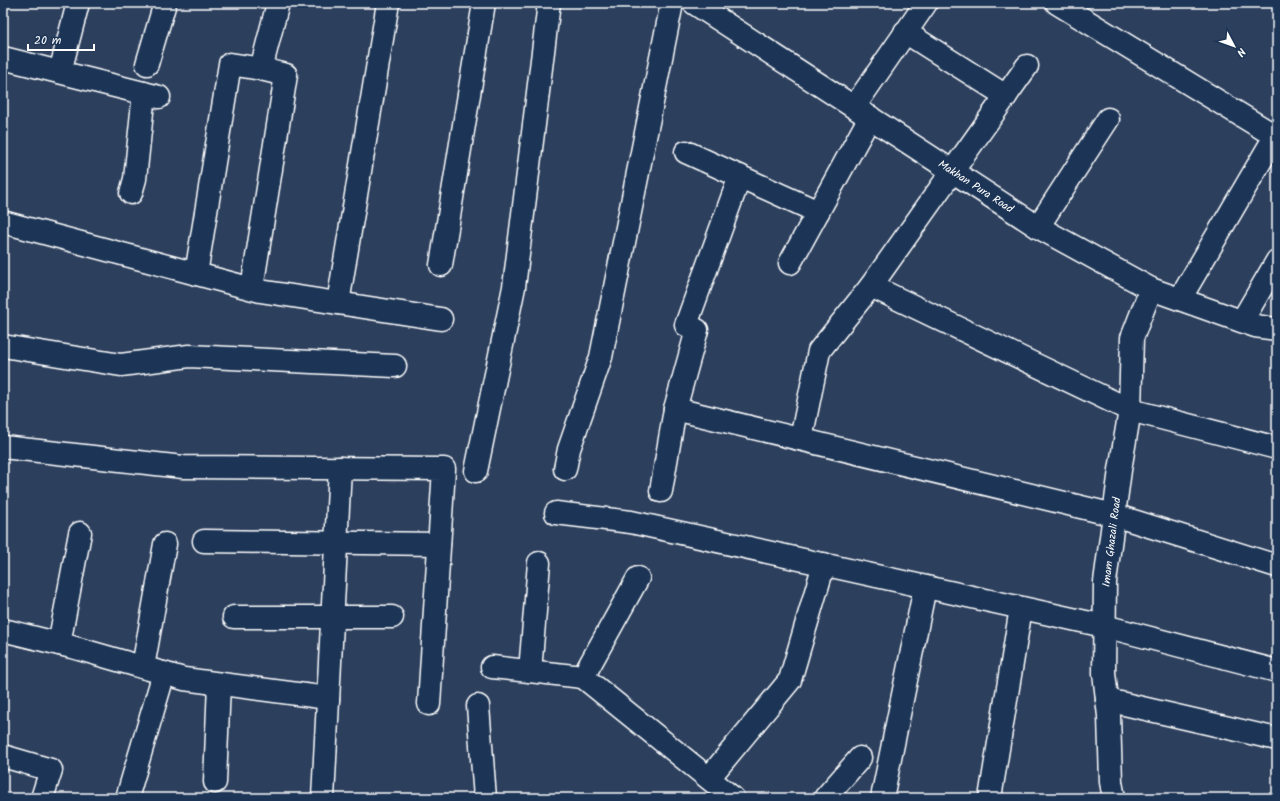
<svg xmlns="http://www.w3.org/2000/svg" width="1280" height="801" font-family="Kalam,sans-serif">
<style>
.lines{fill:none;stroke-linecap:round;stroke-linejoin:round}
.minor-casing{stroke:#fff;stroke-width:25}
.minor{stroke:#1d3557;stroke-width:22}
.labels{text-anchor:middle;stroke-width:3;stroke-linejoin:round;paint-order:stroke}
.street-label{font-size:11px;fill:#fff;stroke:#1d3557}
</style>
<rect width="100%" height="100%" fill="#2c3f5d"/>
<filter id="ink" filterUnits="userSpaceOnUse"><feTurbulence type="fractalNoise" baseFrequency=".025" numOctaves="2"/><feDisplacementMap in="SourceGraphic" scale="8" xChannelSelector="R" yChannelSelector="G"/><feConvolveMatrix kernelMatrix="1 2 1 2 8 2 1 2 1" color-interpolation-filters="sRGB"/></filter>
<g filter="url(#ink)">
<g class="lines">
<!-- minor casing -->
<g class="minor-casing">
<g id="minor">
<polyline points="694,3 1038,227 1151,289 1255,326 1277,329"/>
<polyline points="1057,3 1275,136"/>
<polyline points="905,32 1006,96"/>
<polyline points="3,58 159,97"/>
<polyline points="147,64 165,3"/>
<polyline points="60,72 78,3"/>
<polyline points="854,107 926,3"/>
<polyline points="686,152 818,212"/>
<polyline points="131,193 135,179 144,93"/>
<polyline points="3,222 260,291 441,319"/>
<polyline points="1038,227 1108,119"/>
<polyline points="790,263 870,117"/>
<polyline points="441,265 484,3"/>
<polyline points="196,274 230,64 261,69"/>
<polyline points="871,286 1130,410 1277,448"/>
<polyline points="252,288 286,75 261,69 278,3"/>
<polyline points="1180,299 1277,133"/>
<polyline points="338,303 388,3"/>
<polyline points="1242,321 1277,261"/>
<polyline points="3,346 121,365 189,356 395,366"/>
<polyline points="675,409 1114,515 1277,566"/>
<polyline points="801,439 819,351 871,286 1027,66"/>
<polyline points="3,447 183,467 444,469 429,704"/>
<polyline points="565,469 569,449 601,357 672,3"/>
<polyline points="476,471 514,287 549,3"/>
<polyline points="661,491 675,409 697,330 686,325 740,176"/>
<polyline points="556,513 631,522 1104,626 1277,671"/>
<polyline points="204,541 439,544"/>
<polyline points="638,578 583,677 733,798"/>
<polyline points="234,617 392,617"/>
<polyline points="3,630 72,647 184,679 328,698"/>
<polyline points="59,644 80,533"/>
<polyline points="143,667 165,544"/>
<polyline points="492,667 583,677"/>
<polyline points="530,671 539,563"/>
<polyline points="1107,700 1277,739"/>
<polyline points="478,706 485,798"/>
<polyline points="3,756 51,770 42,798"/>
<polyline points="709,778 790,680 824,564"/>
<polyline points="215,782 219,684"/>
<polyline points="127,798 164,673"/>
<polyline points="323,798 340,468"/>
<polyline points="825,798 860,758"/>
<polyline points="882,798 925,587"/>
<polyline points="990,798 1021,608"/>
<polyline points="1114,798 1111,782 1109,716 1104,673 1105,582 1120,470 1130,410 1132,338 1151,289"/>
</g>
</g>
<!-- minor -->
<use href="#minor" class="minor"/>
</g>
</g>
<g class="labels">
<!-- street labels -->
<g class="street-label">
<text transform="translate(976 186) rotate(33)" y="4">Makhan Pura Road</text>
<text transform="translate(1111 542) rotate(-83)" y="4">Imam Ghazali Road</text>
</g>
</g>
<!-- margin -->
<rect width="1280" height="801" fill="none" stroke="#1d3557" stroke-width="16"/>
<rect x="8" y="8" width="1264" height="785" fill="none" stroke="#fff" stroke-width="1.5" filter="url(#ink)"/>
<!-- north arrow -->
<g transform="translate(1234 46) rotate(131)" stroke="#1d3557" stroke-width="3" paint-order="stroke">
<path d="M0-3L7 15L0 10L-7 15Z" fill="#ffffff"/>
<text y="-6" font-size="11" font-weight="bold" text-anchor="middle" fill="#ffffff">N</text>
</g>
<!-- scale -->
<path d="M28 44v6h66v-6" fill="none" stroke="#ffffff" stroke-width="2"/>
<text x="34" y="44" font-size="12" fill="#ffffff" stroke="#1d3557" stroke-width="3" paint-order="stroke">20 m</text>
</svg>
